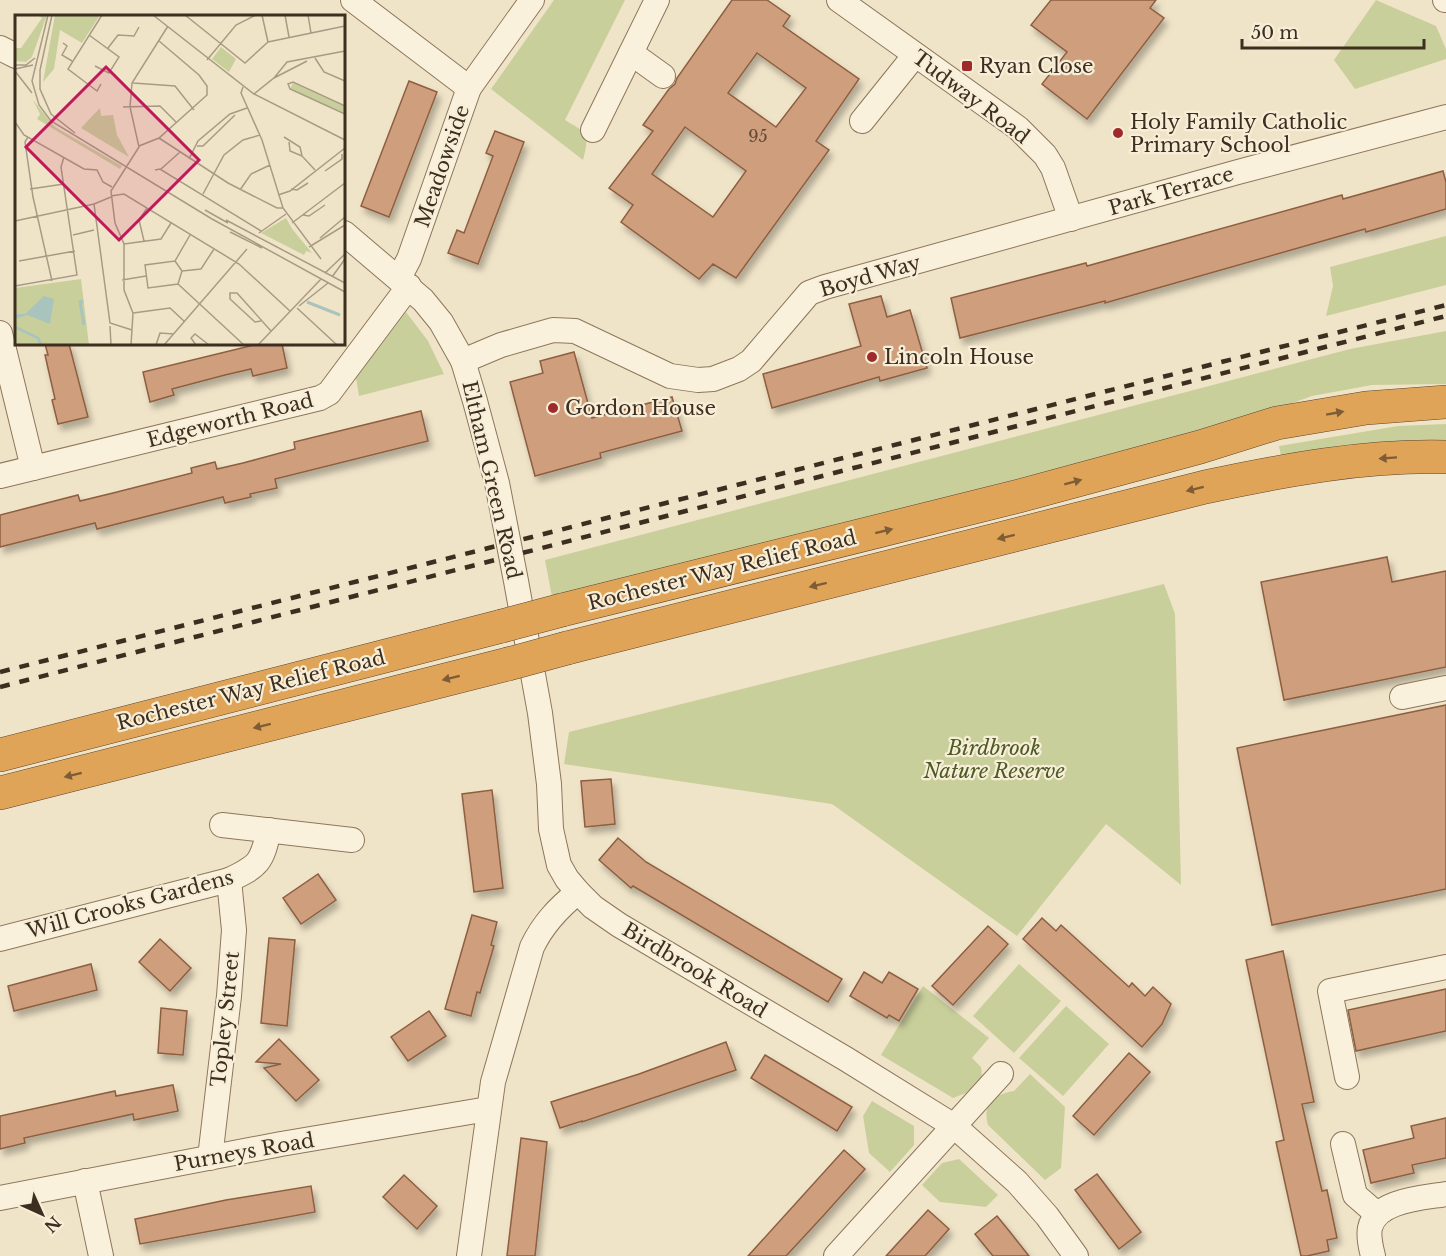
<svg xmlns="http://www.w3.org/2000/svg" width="1446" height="1256" font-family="'Libre Baskerville',serif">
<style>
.green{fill:#c9cf9b}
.building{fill:#cf9f7d;stroke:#8d5f41;stroke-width:1.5;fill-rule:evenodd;filter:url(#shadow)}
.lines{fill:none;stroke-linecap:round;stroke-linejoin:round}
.minor-casing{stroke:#8d765c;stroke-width:26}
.highway-casing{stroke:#5b4430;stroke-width:34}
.minor{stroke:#faf1dc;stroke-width:24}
.highway{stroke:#e0a458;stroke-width:33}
.rail{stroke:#3d2e20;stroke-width:4.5;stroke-dasharray:10 10;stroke-linecap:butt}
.highway-bridge-casing{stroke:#5b4430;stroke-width:34;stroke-linecap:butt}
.highway-bridge{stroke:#e0a458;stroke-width:33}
.oneway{fill:#7e5d36}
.poi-dot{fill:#9e2a2b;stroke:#f7eed8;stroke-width:2}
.labels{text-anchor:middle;stroke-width:4.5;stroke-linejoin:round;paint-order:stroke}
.number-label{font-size:16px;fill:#624a37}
.poi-label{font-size:20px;fill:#3d2e20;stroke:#f7eed8;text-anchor:start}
.street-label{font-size:20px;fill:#3d2e20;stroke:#f7eed8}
.park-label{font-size:20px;font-style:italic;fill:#4d5a26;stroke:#f7eed8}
.inset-river{fill:none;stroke:#a9c4bc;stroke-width:3}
.inset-road{fill:none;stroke:#a89b85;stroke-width:1.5}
.view{fill:#c2185b;fill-opacity:0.15;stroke:#c2185b;stroke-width:3}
.inset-edge{fill:none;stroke:#3d2e20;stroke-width:3}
</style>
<defs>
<filter id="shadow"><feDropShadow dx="3.5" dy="6" stdDeviation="3" flood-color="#0004"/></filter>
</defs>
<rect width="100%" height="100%" fill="#f0e4c8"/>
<!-- green -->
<g class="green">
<path d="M554 0H625L565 120C587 133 590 134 583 160L491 89Z"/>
<polygon points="1376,0 1436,26 1446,49 1446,59 1355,89 1334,60"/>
<polygon points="1446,236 1446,285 1326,316 1333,286 1330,267"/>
<polygon points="406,312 428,341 444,374 359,396 356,378"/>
<polygon points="1446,331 1446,384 1372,385 1312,396 1238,423 552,597 545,560 1350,349"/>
<polygon points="1446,424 1446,442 1400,441 1347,445 1281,456 1279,446 1398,426"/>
<polygon points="1164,584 1175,614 1181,885 1106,824 1017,936 832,804 564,764 569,732"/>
<polygon points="1019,964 1061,1001 1014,1053 973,1016"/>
<polygon points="923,986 989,1038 972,1058 981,1067 982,1076 966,1093 953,1098 881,1055"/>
<polygon points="1066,1006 1109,1044 1063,1096 1019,1058"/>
<path d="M1030 1074 1065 1107 1061 1168 1045 1180 988 1125C982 1105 994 1094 1014 1091Z"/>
<polygon points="872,1101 914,1126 914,1145 890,1172 869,1153 863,1116"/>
<polygon points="959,1159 998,1195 986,1207 940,1202 922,1185 942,1163"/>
</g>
<!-- building -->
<g class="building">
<path d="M732 0H767L790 16 783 26 859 79 816 141 829 150 736 278 713 264 699 279 621 222 633 205 609 188 653 131 643 125 669 89 675 84 677 78ZM757 53 806 88 776 127 728 93ZM685 127 746 171 713 217 652 174Z"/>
<polygon points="1051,0 1156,0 1150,8 1164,18 1087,119 1042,84 1067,52 1031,25"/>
<polygon points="409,81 437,92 389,217 361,206"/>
<polygon points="495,131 524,142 478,264 448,253 457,230 464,233 493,156 486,153"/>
<polygon points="1443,171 1446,182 1446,209 1366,232 1365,229 1105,303 1105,301 960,338 951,298 1086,263 1087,266 1342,195 1343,199"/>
<polygon points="881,296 887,317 910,310 927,368 880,381 879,377 772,408 763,374 861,346 849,304"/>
<polygon points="45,344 69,344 88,417 58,424 52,400 55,399 45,355 48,355"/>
<polygon points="258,344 282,344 287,368 253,376 251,369 225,375 172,389 174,395 150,402 143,372"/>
<polygon points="574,352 592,418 672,397 682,431 600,453 601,458 535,476 510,382 543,373 540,361"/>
<polygon points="421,411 428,441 275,479 277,488 250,494 251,497 225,503 223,497 97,529 95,523 0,547 0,515 78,495 80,501 113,493 192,473 191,468 215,462 217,469 243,463 295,449 294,442"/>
<polygon points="1387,557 1392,582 1446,571 1446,667 1284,700 1261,582"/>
<polygon points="1446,705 1446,889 1272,925 1237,748"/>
<polygon points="611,779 615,824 585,827 581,781"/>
<polygon points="492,790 503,888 474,892 462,794"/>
<polygon points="618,838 646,862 842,979 828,1002 633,886 631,888 599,860"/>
<polygon points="318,874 336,900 301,924 283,898"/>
<polygon points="472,915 497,922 491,945 494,946 480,993 477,992 471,1016 445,1009"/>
<polygon points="1042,918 1056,931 1061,925 1129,987 1132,983 1145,996 1153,987 1171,1004 1162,1024 1142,1047 1023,939"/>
<polygon points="988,926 1008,944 953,1005 932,986"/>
<polygon points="269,938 295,940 287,1026 261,1023"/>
<polygon points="160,939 191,968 170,991 139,962"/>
<polygon points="1283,951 1314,1102 1302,1104 1322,1191 1327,1190 1337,1238 1327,1240 1329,1251 1307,1256 1301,1256 1276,1142 1284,1140 1246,960"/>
<polygon points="91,964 97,990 14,1011 8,986"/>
<polygon points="864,972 882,983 889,972 918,989 899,1021 889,1015 887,1018 850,996"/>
<polygon points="1446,989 1446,1031 1356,1051 1348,1010"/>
<polygon points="161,1008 187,1011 183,1055 158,1053"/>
<polygon points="429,1011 446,1036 408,1061 391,1037"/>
<polygon points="279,1039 319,1080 296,1101 264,1068 281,1064 256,1062"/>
<polygon points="726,1042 736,1070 582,1122 582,1121 560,1128 551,1102 639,1074"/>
<polygon points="1129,1053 1150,1072 1094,1135 1073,1116"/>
<polygon points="765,1055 852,1107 837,1131 751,1078"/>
<polygon points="173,1085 178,1111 134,1120 133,1114 24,1138 25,1143 0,1149 0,1116 115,1091 116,1096"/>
<polygon points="1446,1118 1446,1158 1412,1165 1414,1173 1371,1183 1363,1150 1414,1138 1411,1126"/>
<polygon points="521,1138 547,1142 535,1256 507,1256"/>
<polygon points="844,1150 865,1169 824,1215 786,1256 748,1256"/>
<polygon points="1097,1174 1141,1232 1119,1249 1075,1190"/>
<polygon points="404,1175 437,1206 417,1229 383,1197"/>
<polygon points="311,1186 315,1212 140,1244 135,1219 226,1200"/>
<polygon points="928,1210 949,1229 925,1256 886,1256"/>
<polygon points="997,1216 1010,1232 1029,1256 993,1256 975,1234"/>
</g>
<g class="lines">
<!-- minor casing -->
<g class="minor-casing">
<g id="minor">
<polyline points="353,0 469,88 409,259 399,278"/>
<polyline points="839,0 1018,128 1045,155 1053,168 1071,219"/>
<polyline points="1445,0 1446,0"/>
<polyline points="0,48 16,56"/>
<polyline points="631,53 663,76"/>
<polyline points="469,88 532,0"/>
<polyline points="862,121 915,55"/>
<polyline points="593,130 657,0"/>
<polyline points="344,233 423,300 441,322 463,361 475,401 497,483 516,581 540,713 549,784 551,829 559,865 567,879 578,892 593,907 619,925 846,1059 954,1126 1017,1182 1047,1216 1076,1256"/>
<polyline points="0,333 33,468"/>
<polyline points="463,361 501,345 553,330 575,331 670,376 698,380 713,379 739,369 751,361 809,293 825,287 1238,172 1446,117"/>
<polyline points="0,476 320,398 329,393 409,286"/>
<polyline points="1402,697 1446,688"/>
<polyline points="222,825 352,840"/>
<path d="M0 939 229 880C259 866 262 862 269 830"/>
<polyline points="1347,1077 1330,991 1446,967"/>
<polyline points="1343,1144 1355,1195 1377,1214"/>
<polyline points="210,1158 229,996 234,930 229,880"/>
<polyline points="85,1181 101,1256"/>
<polyline points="0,1198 281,1144 488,1109"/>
<path d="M469 1256 493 1082 532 947C543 924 558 908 578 892"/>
<polyline points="836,1256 1001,1074"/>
<path d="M1373 1256C1371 1248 1368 1237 1370 1228 1376 1200 1423 1198 1446 1194"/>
</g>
</g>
<!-- highway casing -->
<g class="highway-casing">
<g id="highway">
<polyline points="562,610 1019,496 1200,447 1277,423 1366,408 1446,402"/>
<path d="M567 648 1205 487C1285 470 1364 455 1446 457"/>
<polyline points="0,755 502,626"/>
<polyline points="0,793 508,664"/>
</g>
</g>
<!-- minor -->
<use href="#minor" class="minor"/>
<!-- highway -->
<use href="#highway" class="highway"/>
<!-- rail -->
<g class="rail">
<polyline points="0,672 1446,305"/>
<polyline points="0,687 1446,316"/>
</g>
<!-- highway-bridge casing -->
<g class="highway-bridge-casing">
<g id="highway-bridge">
<polyline points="502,626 562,610"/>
<polyline points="508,664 567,648"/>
</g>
</g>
<!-- highway-bridge -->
<use href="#highway-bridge" class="highway-bridge"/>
</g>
<!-- one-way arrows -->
<defs><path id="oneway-solid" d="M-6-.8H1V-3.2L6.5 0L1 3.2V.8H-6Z" transform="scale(1.5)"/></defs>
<g class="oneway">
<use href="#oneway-solid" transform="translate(1335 413) rotate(-10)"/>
<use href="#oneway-solid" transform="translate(1388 458) rotate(176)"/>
<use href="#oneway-solid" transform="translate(1073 482) rotate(-15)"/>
<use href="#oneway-solid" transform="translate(1195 489) rotate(166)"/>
<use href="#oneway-solid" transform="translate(884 531) rotate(-14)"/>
<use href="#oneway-solid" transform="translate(1006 537) rotate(166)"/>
<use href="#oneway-solid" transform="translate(818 585) rotate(166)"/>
<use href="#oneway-solid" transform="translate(451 678) rotate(166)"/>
<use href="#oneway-solid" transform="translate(262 726) rotate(166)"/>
<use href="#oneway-solid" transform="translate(73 775) rotate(166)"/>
</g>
<!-- markers -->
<g class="poi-dot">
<rect x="961" y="60" width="12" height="12" rx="3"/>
<circle cx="1118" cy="133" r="6"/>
<circle cx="872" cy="357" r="6"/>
<circle cx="553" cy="408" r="6"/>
</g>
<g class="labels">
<!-- number labels -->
<g class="number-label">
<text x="758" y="142">95</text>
</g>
<!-- poi labels -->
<g class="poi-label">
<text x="979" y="73">Ryan Close</text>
<text x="1130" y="129">Holy Family Catholic<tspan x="1130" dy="23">Primary School</tspan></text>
<text x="884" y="364">Lincoln House</text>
<text x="565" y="415">Gordon House</text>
</g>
<!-- street labels -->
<g class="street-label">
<text transform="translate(971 97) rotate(37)" y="7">Tudway Road</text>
<text transform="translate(442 166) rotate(-71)" y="7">Meadowside</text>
<text transform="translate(1171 191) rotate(-16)" y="7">Park Terrace</text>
<text transform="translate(870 276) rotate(-16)" y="7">Boyd Way</text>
<text transform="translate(230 420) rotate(-14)" y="7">Edgeworth Road</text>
<text transform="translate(492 480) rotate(77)" y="7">Eltham Green Road</text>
<text transform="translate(722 570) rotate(-14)" y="7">Rochester Way Relief Road</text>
<text transform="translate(251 690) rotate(-14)" y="7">Rochester Way Relief Road</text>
<text transform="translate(130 904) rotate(-15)" y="7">Will Crooks Gardens</text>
<text transform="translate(695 970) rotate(31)" y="7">Birdbrook Road</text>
<text transform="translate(225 1019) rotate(-84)" y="7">Topley Street</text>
<text transform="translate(244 1152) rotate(-10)" y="7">Purneys Road</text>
</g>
<!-- park labels -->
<g class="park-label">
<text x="994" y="755">Birdbrook<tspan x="994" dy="23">Nature Reserve</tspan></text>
</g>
</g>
<!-- overview -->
<g transform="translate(15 15)">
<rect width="330" height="330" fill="#f0e4c8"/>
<path d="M23 0H32L17 42 11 47 0 46V33H6L27 3ZM40 0H85L67 28 45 15 39 54 28 67ZM206 32 221 44 214 57 197 44ZM278 68 330 92V98L275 74ZM18 85 40 112 107 151 105 154 22 104 25 99ZM85 93 86 101 98 100 102 120 114 142 66 113ZM271 203 278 215 297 238 291 236 289 240 246 218ZM66 264 74 330H0V273Z" fill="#c9cf9b"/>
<path d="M29 281 39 284 35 309 12 300 0 304V299H10Z" fill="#a9c4bc"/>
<path class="inset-river" d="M68 286 65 287 69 310M292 287 325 300M0 312 23 323 26 330"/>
<path class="inset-road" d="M33 0 17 66 24 90 36 106 197 204 330 277M37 0 25 55V74L36 99 60 118M138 0 239 79 330 125M170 0 230 48 253 27 330 11M247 0 253 27M270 0 274 22M293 0 296 18M74 20 104 42 94 58 80 51M48 28 52 31 47 40 57 46M93 33 103 20 119 21 124 12M300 43 309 57 330 66M192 45 221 10 241 0M0 50H11L20 43M0 54 18 50M0 56 17 78M259 63 272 47 330 36M118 68 160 71 179 95M86 69 82 76 53 54 87 0M228 72 226 78 247 125 268 193 306 244M239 79 259 63 292 46M330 91 278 67 273 69 275 74 330 99M108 92 145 91 162 108M0 107 9 120 69 154 82 155 88 167 97 172M13 122 10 127 18 182 37 266M269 122 285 132 287 141 300 155M144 123 213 168 262 193H268M274 127 275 136 287 141M124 131 144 123 192 80V71L184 60 144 26M182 131H188L220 100M174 144 183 126 215 99 232 93M146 154 165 137M140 155 145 154 246 216M310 156 327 144V139M15 174 49 169M276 174 282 175 293 168M225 175 236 159 255 150M188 179 209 140 228 125 245 120M263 180 275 176 330 133M96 181 109 179 224 249 275 296M96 182 79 189 95 308 117 315M190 195 213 208M288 200 294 201 310 190M211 205 330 268M0 206 79 189M277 208 330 168M215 217 247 233M244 218 271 199M58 220 79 215M305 223 330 202M129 226 124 205 132 193M109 229 146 224 156 208M294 232 330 210M4 246 60 236M160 246 167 256 163 269 133 273 130 250ZM160 246 175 220M167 256 186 254 199 234M310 258 330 239M317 262 330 244M107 265 131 261M163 269 229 330M0 271 62 260 46 152 49 142M284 291 313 268M282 293 322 330M118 298 155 293 170 307M246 306 240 307 215 284V278H222L256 316M95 311 96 330M116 330 118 298 109 275V229L100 208 96 176 124 132 115 92 117 68 153 11M141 330 145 318 159 319M149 330 232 234M181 330 176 323 180 319 194 330M243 330 306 264"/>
<path class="view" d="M91 52 184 145 104 225 11 132Z"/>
<rect width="330" height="330" class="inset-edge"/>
</g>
<!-- north arrow -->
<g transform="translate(42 1214) rotate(135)" stroke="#f7eed8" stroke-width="4.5" paint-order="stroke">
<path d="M0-4.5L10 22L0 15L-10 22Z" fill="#3d2e20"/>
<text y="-9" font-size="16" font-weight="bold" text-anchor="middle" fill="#3d2e20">N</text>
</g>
<!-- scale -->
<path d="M1242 39v9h182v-9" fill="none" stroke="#3d2e20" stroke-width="3"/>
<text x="1251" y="39" font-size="18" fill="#3d2e20" stroke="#f7eed8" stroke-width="4.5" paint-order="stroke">50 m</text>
</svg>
